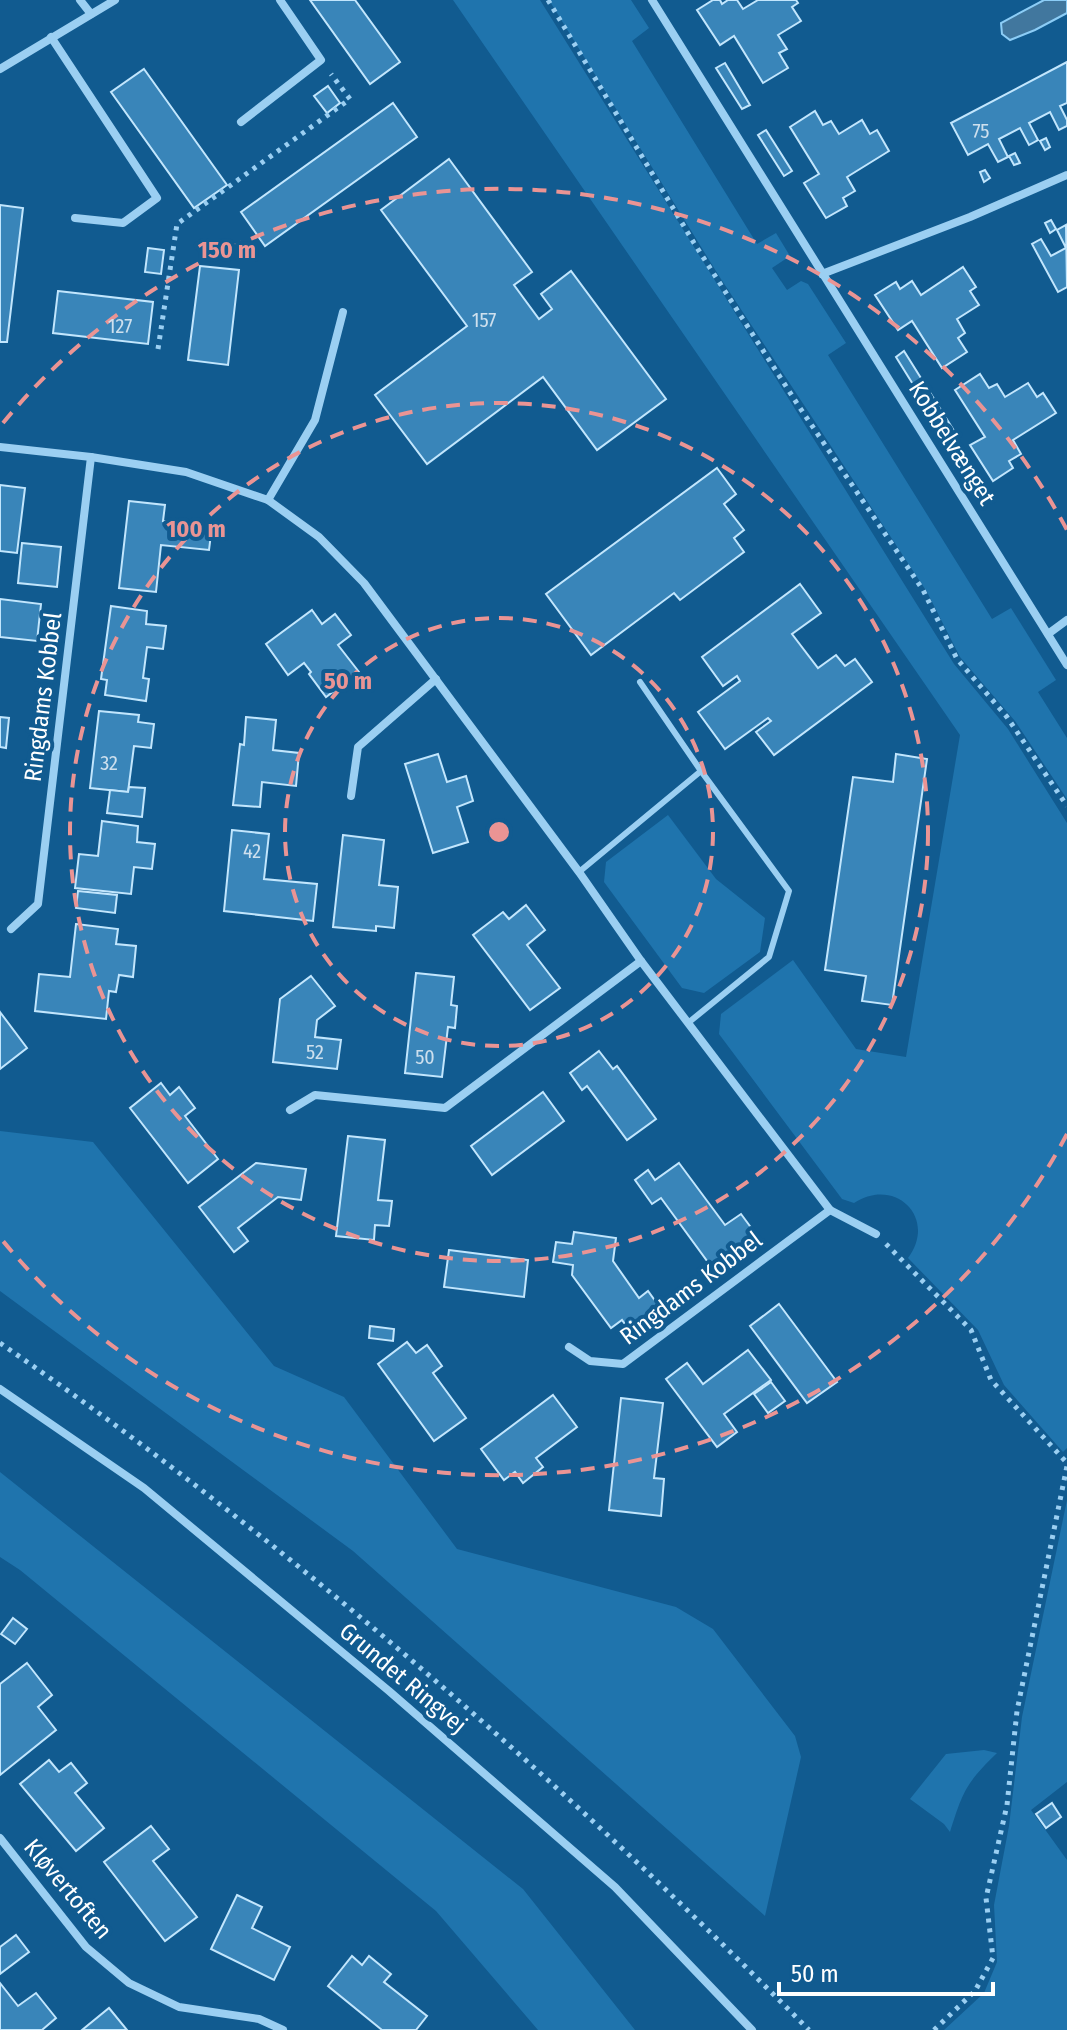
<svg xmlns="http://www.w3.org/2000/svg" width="1067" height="2030" font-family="'Fira Sans Condensed',sans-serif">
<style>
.green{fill:#1f74ad}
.water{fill:#41779e;stroke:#8ccdf6;stroke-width:2}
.building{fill:#3985b9;stroke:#c2e6fd;stroke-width:2}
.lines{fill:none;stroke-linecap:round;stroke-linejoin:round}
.path{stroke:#9bcff2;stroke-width:5;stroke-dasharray:4 6;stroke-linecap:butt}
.lane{stroke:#9bcff2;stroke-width:6}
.street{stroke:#9bcff2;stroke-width:8}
.ring{fill:none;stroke:#ea9494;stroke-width:4;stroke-dasharray:14 10}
.labels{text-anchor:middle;stroke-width:8;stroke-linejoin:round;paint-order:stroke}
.number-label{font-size:20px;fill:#cee0ee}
.street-label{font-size:24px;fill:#fff;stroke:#115b90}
.centre{fill:#ea9494;stroke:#115b90;stroke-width:4}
.ring-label{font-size:24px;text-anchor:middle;font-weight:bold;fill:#ea9494;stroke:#115b90;stroke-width:8;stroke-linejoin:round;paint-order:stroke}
</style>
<rect width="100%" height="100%" fill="#115b90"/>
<!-- green -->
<g class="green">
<path d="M453 0H540L954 664 1008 729 1067 823V1448L1063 1452 1004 1385 978 1330 908 1258C938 1218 895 1176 854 1203L842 1199 719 1034 721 1014 793 960 856 1049 906 1057 960 735Z"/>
<polygon points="549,0 631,0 649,28 632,41 757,244 776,233 790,256 772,268 787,290 801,281 808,284 846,343 828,355 992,619 1011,608 1056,680 1038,692 1067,738 1067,799 1015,721 960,657 927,592 719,276"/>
<polygon points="668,815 716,879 765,918 760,952 704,993 682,988 604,882 606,862"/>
<polygon points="0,1131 93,1142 274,1366 344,1397 457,1549 676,1607 713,1629 795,1736 801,1757 765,1916 353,1551 0,1291"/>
<polygon points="0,1472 523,1889 635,2030 538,2030 436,1911 20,1570 0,1557"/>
<polygon points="1067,1500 1067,1782 1031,1810 1067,1860 1067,2030 944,2030 984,1993 997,1962 994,1905 1009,1826 1022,1717"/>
<path d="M984 1750 997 1753C966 1783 963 1791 950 1832L944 1824 910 1799 946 1754Z"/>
</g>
<!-- water -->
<polygon class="water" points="1044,0 1067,0 1067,13 1035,30 1010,40 1002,34 1001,23"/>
<!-- building -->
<g class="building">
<polygon points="310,0 355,0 400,62 370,84"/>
<polygon points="713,0 720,0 722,4 728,0 737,0 743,9 758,0 796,0 798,3 792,7 801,21 778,35 787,49 779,53 788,68 763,83 734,36 720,45 697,10"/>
<polygon points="1067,62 1067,103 1060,106 1067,120 1067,126 1059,130 1050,112 1029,123 1038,140 1029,145 1020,128 999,139 1008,157 998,162 988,144 968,155 951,123"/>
<polygon points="725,63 750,105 742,109 716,68"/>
<polygon points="144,69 227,185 194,208 111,92"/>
<polygon points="328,86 340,103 327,113 314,96"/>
<polygon points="393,103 417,137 265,246 241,212"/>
<polygon points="815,111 823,125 831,121 839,134 862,120 870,134 877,130 889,151 847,177 855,191 843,198 847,206 826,218 804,183 819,174 790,127"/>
<polygon points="766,130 792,171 784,176 758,135"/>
<polygon points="1046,138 1050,147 1045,150 1040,141"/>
<polygon points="1015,153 1020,163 1014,165 1009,156"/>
<polygon points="449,159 532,272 514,285 539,319 552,309 541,294 571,271 666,399 597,450 543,377 427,464 375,395 467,326 381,210"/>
<polygon points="985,170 990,178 984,182 980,172"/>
<polygon points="0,205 23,208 7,342 0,342"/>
<polygon points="1051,220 1056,229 1050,233 1045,223"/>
<polygon points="1066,225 1067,287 1058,292 1032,244 1041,239 1051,256 1066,248 1057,230"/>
<polygon points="148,248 164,250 161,274 145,272"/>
<polygon points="200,266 239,270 228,365 188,360"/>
<polygon points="963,267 976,287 970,291 979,305 957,319 965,333 958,338 967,352 942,368 912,321 898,330 875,295 896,282 900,289 912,281 921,295"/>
<polygon points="58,291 153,302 148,344 53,333"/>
<polygon points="904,351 956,434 947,439 896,357"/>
<polygon points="980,374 989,388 997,384 1005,397 1028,383 1037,397 1043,393 1056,413 1013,440 1021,454 1009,461 1013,468 993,481 970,445 985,437 955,390"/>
<polygon points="717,468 736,494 724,504 744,530 734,538 744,552 680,600 674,593 591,655 546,594"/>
<polygon points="0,485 25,488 17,553 0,551"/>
<polygon points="129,501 165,505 163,521 212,526 209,550 161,545 156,592 119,588"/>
<polygon points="22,543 61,547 57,587 18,583"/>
<polygon points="800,584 821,613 792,634 818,668 836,655 845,666 855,659 872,682 774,755 756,732 771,721 768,718 725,749 698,712 740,681 737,676 723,686 702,657"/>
<polygon points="0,599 41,604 37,641 0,637"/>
<polygon points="111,606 147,611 146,624 166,626 163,649 147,647 143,678 149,679 146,701 105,695 107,680 101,679"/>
<polygon points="312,610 322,624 335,614 351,635 338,645 359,672 326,697 309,674 311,672 304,663 288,675 266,644"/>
<polygon points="99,711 139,715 138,722 154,724 151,748 134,746 128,792 90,788"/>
<polygon points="0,717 9,718 6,748 0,747"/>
<polygon points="246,717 276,720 273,750 299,753 296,786 262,782 260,807 233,805 240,744 244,745"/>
<polygon points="438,754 447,782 466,776 473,801 457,807 468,842 433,853 405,764"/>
<polygon points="896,754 927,759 892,1005 862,1001 866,976 825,970 853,777 893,782"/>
<polygon points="129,787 145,788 142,817 107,813 110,790 128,792"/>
<polygon points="102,821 138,826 137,842 155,844 152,869 134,867 131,894 75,888 79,854 98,856"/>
<polygon points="232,830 269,834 264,879 317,884 313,921 224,911"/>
<polygon points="343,835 384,840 379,885 398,887 394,928 376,926 376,931 333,927"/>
<polygon points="78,891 117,895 115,913 76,908"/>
<polygon points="526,905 545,930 527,945 560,988 530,1010 473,935 503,912 509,919"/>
<polygon points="76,924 118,929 116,944 136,946 133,977 119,975 116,992 109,991 106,1019 35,1011 39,974 70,977"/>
<polygon points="416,973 454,977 451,1005 457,1006 455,1028 448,1027 442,1077 405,1073"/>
<polygon points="311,976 335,1006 317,1020 315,1037 341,1040 337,1069 273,1062 280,999"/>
<polygon points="0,1012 27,1048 0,1069"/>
<polygon points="599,1051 613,1069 617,1066 656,1119 627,1140 587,1086 582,1090 570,1073"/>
<polygon points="161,1083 170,1095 179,1087 195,1108 185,1116 218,1159 188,1183 130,1108"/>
<polygon points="543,1092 564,1121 492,1175 471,1146"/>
<polygon points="348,1136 385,1140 378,1200 392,1201 389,1226 375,1225 374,1240 336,1236"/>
<polygon points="256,1163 306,1169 301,1200 278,1197 238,1228 248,1241 234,1252 199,1207"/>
<polygon points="679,1163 725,1225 741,1214 758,1237 713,1269 661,1198 652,1204 635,1180 648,1170 655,1180"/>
<polygon points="574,1232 616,1238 613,1261 639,1298 648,1291 661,1309 652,1316 656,1321 634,1337 622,1320 611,1328 572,1275 573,1265 553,1262 556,1242 572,1244"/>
<polygon points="449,1250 528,1260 524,1297 444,1287"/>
<polygon points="779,1304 837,1382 807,1403 750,1326"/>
<polygon points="370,1326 394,1329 393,1341 369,1338"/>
<polygon points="407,1342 416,1353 427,1345 442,1366 433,1373 466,1418 434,1441 378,1364"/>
<polygon points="748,1350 771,1380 724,1414 737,1432 717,1447 666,1379 687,1363 703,1384"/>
<polygon points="771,1382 785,1401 768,1413 754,1394"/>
<polygon points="553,1395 577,1427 536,1458 543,1467 523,1483 515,1472 504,1480 481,1449"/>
<polygon points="621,1398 663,1403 654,1478 664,1479 661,1516 609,1510"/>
<polygon points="13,1618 27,1629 15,1644 1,1634"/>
<polygon points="27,1663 52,1695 38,1707 56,1730 0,1775 0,1684"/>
<polygon points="49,1760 59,1772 71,1763 87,1783 75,1793 104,1828 76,1851 20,1784"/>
<polygon points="1052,1803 1061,1817 1046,1828 1036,1814"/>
<polygon points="151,1826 169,1849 153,1861 197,1917 165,1941 104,1862"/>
<polygon points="237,1895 262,1907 252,1928 290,1947 274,1980 211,1949"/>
<polygon points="16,1935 29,1952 0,1974 0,1947"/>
<polygon points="352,1956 362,1965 369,1956 391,1974 384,1982 427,2016 416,2030 382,2030 328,1986"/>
<polygon points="0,1983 18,2006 36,1993 56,2018 42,2030 0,2030"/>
<polygon points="109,2008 127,2030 82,2030"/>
</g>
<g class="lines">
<!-- path -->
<g class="path">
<polyline points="548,0 694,243 798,405 923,590 957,659 1007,717 1067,806"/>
<polyline points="158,349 177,224 350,99 331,74"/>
<polyline points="886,1244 971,1330 991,1380 1067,1463"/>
<path d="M0 1343C291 1544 560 1779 809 2030"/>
<polyline points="934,2030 975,1991 993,1958 986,1898 1007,1805 1017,1711 1067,1466"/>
</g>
<!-- lane -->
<g class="lane">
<polyline points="640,682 701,771 789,891 769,957 688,1023"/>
<polyline points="579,872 701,771"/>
</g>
<!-- street -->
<g class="street">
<polyline points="80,0 91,14"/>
<polyline points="652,0 1067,665"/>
<polyline points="51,37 157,198 123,223 75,218"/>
<polyline points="0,69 115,0"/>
<polyline points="241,122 321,60 280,0"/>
<polyline points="822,274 970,217 1067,175"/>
<polyline points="0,447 91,457 186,472 268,500 319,537 364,583 579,872 641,961 830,1210 876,1234"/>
<polyline points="268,500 315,420 343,312"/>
<polyline points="1048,634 1067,620"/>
<polyline points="351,796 358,747 436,679"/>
<polyline points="11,929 38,904 91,457"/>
<polyline points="290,1110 315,1095 445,1108 641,961"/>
<polyline points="569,1347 590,1361 623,1364 830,1210"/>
<polyline points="0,1389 144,1488 389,1691 615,1887 752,2030"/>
<polyline points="0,1838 86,1947 129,1983 179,2007 259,2019 283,2030"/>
</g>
</g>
<!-- distance rings -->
<g class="ring">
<circle cx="499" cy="832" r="214"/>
<circle cx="499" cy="832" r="429"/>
<path d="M1067 1134A643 643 0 0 1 3 1241M3 423A643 643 0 0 1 1067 530"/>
</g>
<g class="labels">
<!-- number labels -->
<g class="number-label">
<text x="981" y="138">75</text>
<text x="484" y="327">157</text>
<text x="120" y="333">127</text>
<text x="109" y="770">32</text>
<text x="252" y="858">42</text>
<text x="315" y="1059">52</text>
<text x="425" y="1064">50</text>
</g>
<!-- street labels -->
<g class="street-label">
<text transform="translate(952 443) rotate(58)" y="8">Kobbelvænget</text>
<text transform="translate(43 697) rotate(-83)" y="8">Ringdams Kobbel</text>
<text transform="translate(691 1288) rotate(-37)" y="8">Ringdams Kobbel</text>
<text transform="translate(403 1678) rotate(40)" y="8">Grundet Ringvej</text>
<text transform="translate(68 1889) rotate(50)" y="8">Kløvertoften</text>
</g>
</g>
<circle cx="499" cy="832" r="12" class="centre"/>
<g class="ring-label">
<text x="227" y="258">150 m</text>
<text x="196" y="537">100 m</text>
<text x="348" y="689">50 m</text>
</g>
<!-- scale -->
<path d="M779 1982v12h214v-12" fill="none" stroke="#ffffff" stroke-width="4"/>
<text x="791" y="1982" font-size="24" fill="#ffffff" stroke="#115b90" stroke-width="6" paint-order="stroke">50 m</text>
</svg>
